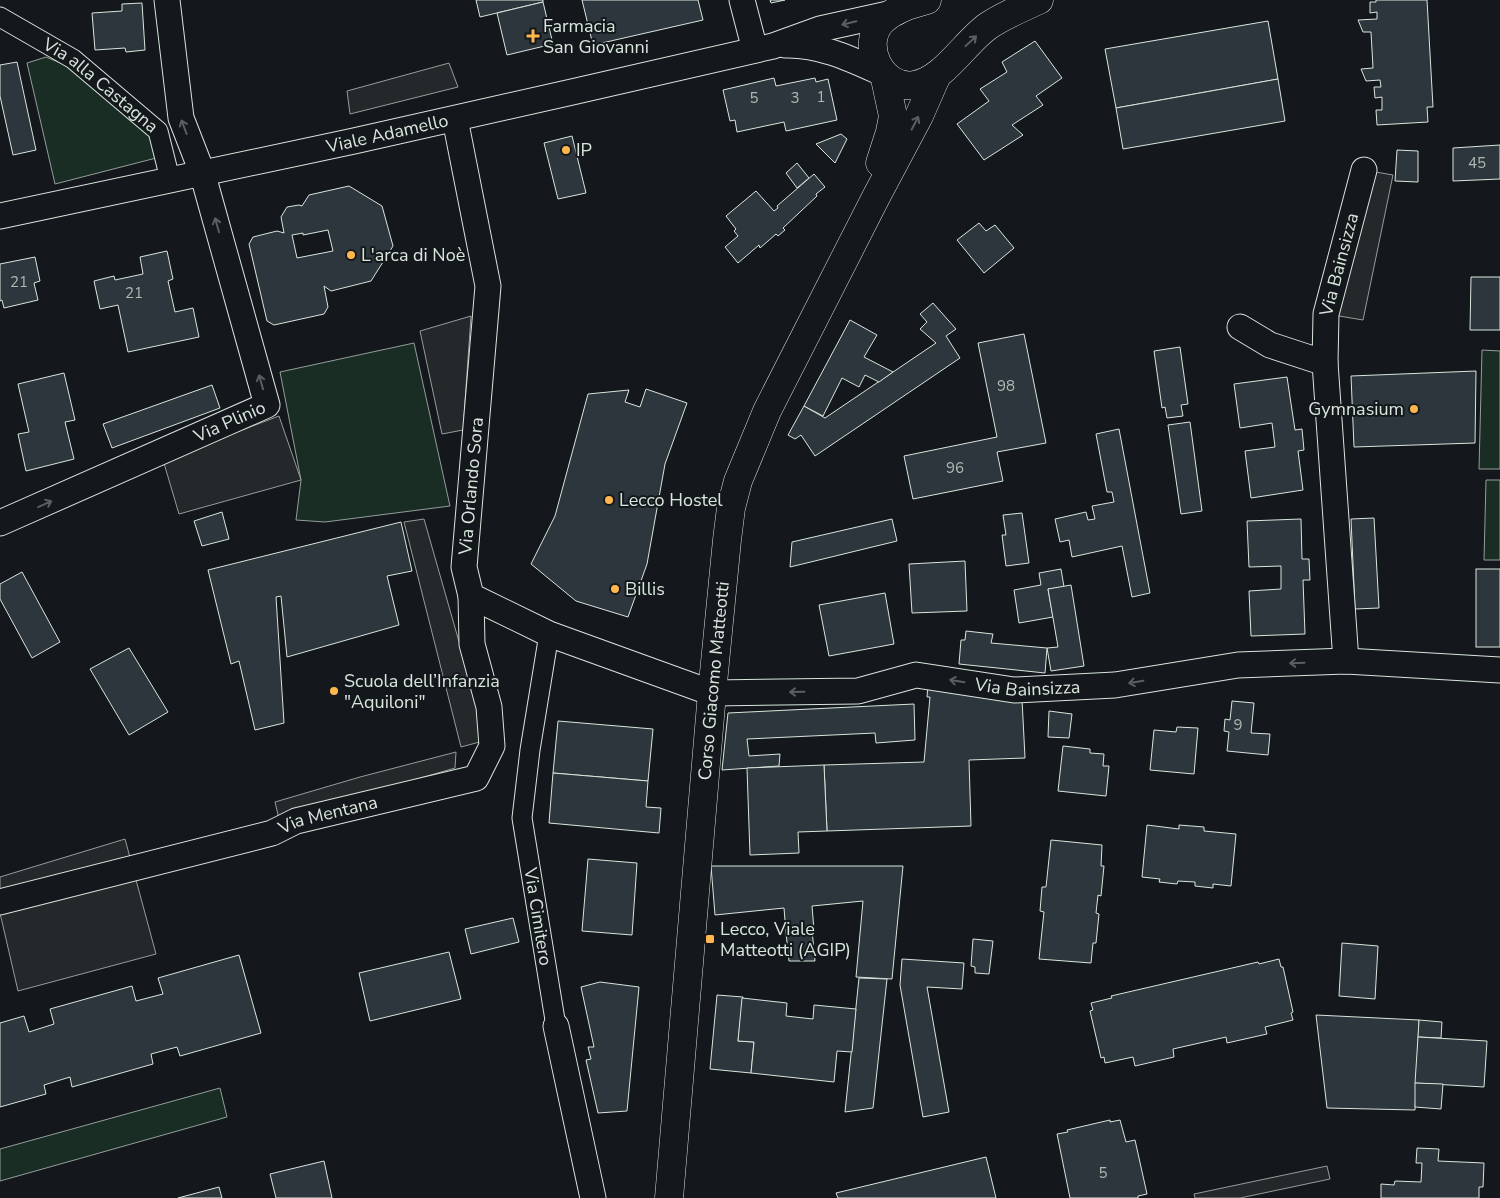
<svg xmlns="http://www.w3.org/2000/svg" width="1500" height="1198" font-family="'Nunito Sans',sans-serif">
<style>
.green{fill:#1a2d24;stroke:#939e99}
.parking{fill:#24282b;stroke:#939e99}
.building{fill:#2c363c;stroke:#d8e6dc;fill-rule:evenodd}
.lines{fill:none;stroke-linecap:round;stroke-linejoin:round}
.pedestrian-casing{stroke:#d8e6dc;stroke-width:21}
.minor-casing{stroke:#d8e6dc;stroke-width:27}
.tertiary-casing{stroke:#d8e6dc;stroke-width:29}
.secondary-casing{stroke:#d8e6dc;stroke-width:29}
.pedestrian{stroke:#14181c;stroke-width:19}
.minor{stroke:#14181c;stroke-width:25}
.tertiary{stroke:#14181c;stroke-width:28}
.secondary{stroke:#14181c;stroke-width:28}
.oneway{stroke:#59605f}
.poi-dot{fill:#ffb74d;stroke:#14181c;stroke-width:2}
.labels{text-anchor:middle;stroke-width:4;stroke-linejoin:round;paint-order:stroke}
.number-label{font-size:15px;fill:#adbab4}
.poi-label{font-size:18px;fill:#d8e6dc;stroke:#14181c;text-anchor:start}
.street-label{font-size:18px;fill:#d8e6dc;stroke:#14181c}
</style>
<rect width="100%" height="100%" fill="#14181c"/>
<!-- green -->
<g class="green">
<polygon points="46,57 70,67 155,137 160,157 55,184 27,63"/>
<polygon points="414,343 450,506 325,522 296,520 301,480 280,372"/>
<polygon points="1482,350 1500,351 1500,469 1479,469"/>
<polygon points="1486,480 1500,480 1500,560 1484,560"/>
<polygon points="220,1088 227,1117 0,1181 0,1149"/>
</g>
<!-- parking -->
<g class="parking">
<polygon points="449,63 458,87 350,114 347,91"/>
<polygon points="1364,170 1393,175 1363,320 1327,314"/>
<polygon points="471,316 463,430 442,434 420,331"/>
<polygon points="279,416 301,480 179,514 163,460"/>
<polygon points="424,519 487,740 461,747 404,522"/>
<polygon points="456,752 455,768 279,819 275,802 360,777"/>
<polygon points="125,839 156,954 18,991 0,913 0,877"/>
<polygon points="1327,1166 1330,1179 1240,1198 1195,1198 1194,1194"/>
</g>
<!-- building -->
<g class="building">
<polygon points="476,0 543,0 543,2 480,17"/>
<polygon points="582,0 698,0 703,20 593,45"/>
<polygon points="770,0 785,0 771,3"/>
<polygon points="1376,0 1427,0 1433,107 1427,107 1428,122 1377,125 1376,110 1382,110 1382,97 1375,98 1374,87 1381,87 1380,80 1366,81 1361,69 1373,68 1371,32 1363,32 1358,20 1377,19 1377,12 1370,13 1370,2 1376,2"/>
<polygon points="543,2 553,44 507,55 497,13"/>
<polygon points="142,3 145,50 126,52 125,48 95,50 92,13 122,11 122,4"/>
<polygon points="1268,21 1278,79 1116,108 1105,49"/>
<polygon points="1035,41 1062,78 1036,96 1043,105 1012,125 1023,135 984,160 957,124 989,101 980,89 1007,72 1002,62"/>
<polygon points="17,62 36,150 13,155 0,96 0,65"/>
<polygon points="774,78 776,86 815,78 816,82 828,79 837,120 786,131 784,122 737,132 735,120 730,121 723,90"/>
<polygon points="1278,79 1285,121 1123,149 1116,108"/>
<polygon points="841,134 847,139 835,163 816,144"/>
<polygon points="572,136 586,193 558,199 544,143"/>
<polygon points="1500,145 1500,179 1453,181 1453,148"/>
<polygon points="1397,150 1418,151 1418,182 1395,181"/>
<polygon points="797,163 809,178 797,188 786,173"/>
<polygon points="814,174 825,187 816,194 817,196 783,228 785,230 778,236 776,234 760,248 759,245 738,263 725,247 738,236 734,231 736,229 726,216 756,191 774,211 778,208 777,206"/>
<path d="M349 186 382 206 393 246 371 281 331 291 324 286 328 307 324 314 274 325 267 321 249 244 253 237 277 231 284 233 281 217 287 207 299 205 302 206 309 195ZM328 230 333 251 297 258 292 235 303 233V235Z"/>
<polygon points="979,223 986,231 995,225 1014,248 984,273 957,240"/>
<polygon points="167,251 173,279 168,281 175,312 193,308 199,337 128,352 118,305 100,309 94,281 114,276 115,280 143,274 140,257"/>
<polygon points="35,257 40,281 34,283 38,300 4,308 2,300 0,301 0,264"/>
<polygon points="1471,277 1500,277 1500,330 1470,330"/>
<polygon points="933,303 956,329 946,336 960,358 815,456 801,435 795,439 788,435 804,406 825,418 936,343 920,329 927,322 920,314"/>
<polygon points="850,320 877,335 864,357 893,372 879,382 865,375 859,387 842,378 823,416 804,406"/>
<polygon points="1024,334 1046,443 997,452 1003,481 913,499 904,456 997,437 978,343"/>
<polygon points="1180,347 1188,404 1181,405 1183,416 1167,418 1165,407 1162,408 1154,351"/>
<polygon points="1476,371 1475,443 1354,447 1351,376"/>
<polygon points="64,373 75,420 65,422 74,459 26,471 18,434 29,432 18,384"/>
<polygon points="1287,377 1295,430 1302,429 1304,450 1298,451 1303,490 1251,498 1245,451 1275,447 1272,423 1240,428 1234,384"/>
<polygon points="212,385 220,408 112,448 103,424"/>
<polygon points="646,389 687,403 665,464 647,564 628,617 576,601 531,564 555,516 588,394 629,390 625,402 640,407"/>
<polygon points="1190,422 1202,511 1181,514 1168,425"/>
<polygon points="1119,429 1150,593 1132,597 1122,546 1072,557 1069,540 1060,542 1055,519 1086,512 1088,520 1095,519 1092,506 1114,502 1112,492 1107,492 1096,434"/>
<polygon points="222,512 229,539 202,546 194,521"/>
<polygon points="1022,513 1029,563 1006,566 1002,535 1006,535 1003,515"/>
<polygon points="1374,518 1379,608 1355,609 1351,519"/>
<polygon points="892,519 897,541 790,567 792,542"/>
<polygon points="1301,519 1302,559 1309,559 1310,580 1303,580 1305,634 1251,636 1249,591 1281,589 1281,566 1249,567 1247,521"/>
<polygon points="401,522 412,571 387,576 399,625 287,657 281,596 276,597 284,723 255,730 239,661 231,664 208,570"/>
<polygon points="965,561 967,611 912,613 909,564"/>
<polygon points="1061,569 1064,587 1048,589 1053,617 1019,623 1014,590 1041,585 1039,573"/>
<rect x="1476" y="569" width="24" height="78"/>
<polygon points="22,572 60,642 32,658 0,599 0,584"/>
<polygon points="1071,585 1084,666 1051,671 1047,648 1058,647 1048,589"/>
<polygon points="885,593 894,644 829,656 819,605"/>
<polygon points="966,631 993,634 991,643 1047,648 1045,673 959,664 961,640 965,640"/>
<polygon points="129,648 168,712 129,735 90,669"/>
<polygon points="928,685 1022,699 1025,758 969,760 971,826 827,831 824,765 924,762 930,697 927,697"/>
<polygon points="1232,701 1254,703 1251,733 1270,734 1268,755 1227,751 1229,732 1224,731 1225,719 1230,720"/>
<polygon points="914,704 915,740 876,743 875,733 747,739 749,756 780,754 779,766 722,770 728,713"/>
<polygon points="1049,711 1072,714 1069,738 1048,737"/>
<polygon points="558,721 653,729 648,781 553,773"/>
<polygon points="1177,727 1198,728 1194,774 1150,770 1154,730 1176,732"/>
<polygon points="1063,746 1090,749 1090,753 1104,754 1103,766 1109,766 1106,796 1058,791"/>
<polygon points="824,765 827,831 798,832 799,853 750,855 747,768"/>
<polygon points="553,773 648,781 646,807 661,808 659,833 549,823"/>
<polygon points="1147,825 1179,829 1179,825 1204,827 1204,831 1236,834 1231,886 1213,884 1213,888 1195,886 1195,882 1178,881 1177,884 1159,882 1160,879 1142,877"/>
<polygon points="1051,840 1102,845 1101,866 1104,866 1101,896 1098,895 1096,913 1099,914 1096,943 1093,943 1091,963 1039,959 1044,912 1040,911 1042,887 1046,887"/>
<polygon points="588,859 637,863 632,935 582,931"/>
<polygon points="711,866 903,866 892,979 856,977 863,901 812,906 814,930 786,933 784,908 715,915"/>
<polygon points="513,918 519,942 471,954 465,929"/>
<polygon points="812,930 815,961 789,961 786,933"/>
<polygon points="973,939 993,941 989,974 975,973 975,967 971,966"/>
<polygon points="1342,943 1378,946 1375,999 1339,996"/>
<polygon points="449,952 461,999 370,1021 359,973"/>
<polygon points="239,955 261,1033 180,1056 177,1047 151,1054 153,1064 72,1087 70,1077 44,1085 46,1094 0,1107 0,1023 24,1016 29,1032 54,1024 50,1009 132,986 136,1001 163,994 158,978"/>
<polygon points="902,959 964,963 962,989 927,987 949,1112 923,1117 900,985"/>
<polygon points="1279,959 1281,967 1283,967 1293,1012 1291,1013 1293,1020 1265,1027 1267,1034 1227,1043 1226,1037 1173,1049 1174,1057 1135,1066 1133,1057 1105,1063 1104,1057 1101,1058 1090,1011 1093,1010 1091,1003 1112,998 1111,996 1258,962 1259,964"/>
<polygon points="859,978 887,979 873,1108 845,1112"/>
<polygon points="600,982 639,987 627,1111 598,1113 586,1060 591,1059 588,1047 594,1047 581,987"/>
<polygon points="717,995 743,997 738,1041 754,1042 751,1073 710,1069"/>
<polygon points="742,998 787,1003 786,1016 813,1019 814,1005 856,1009 852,1052 837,1051 834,1082 751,1073 754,1042 738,1041"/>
<polygon points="1316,1015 1419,1020 1415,1110 1327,1108"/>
<polygon points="1419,1020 1442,1022 1441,1038 1418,1037"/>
<polygon points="1418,1037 1487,1041 1484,1087 1415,1083"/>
<polygon points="1415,1083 1443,1084 1441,1109 1415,1107"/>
<polygon points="1110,1120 1110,1122 1120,1120 1126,1142 1135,1140 1147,1194 1138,1196 1138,1198 1070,1198 1057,1134 1068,1132 1067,1130"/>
<polygon points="1417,1148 1439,1149 1438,1161 1484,1163 1483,1187 1479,1187 1479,1198 1381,1198 1381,1184 1394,1185 1395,1181 1421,1182 1422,1163 1416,1163"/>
<polygon points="986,1157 996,1198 838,1198 836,1193"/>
<polygon points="324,1161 332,1198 276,1198 270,1174"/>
<polygon points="219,1187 222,1198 178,1198"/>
</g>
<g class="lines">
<!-- pedestrian casing -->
<g class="pedestrian-casing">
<g id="pedestrian">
<path id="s1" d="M0 17 73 59 158 131 170 179"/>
<path id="s2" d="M549 634 530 750 522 818 556 1026"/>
</g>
</g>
<!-- minor casing -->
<g class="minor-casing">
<g id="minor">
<polyline points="742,0 755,50"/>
<path d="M785 45C821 44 853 60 884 74"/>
<path id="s3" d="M455 119 488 286 464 567 471 596 549 634 712 693 858 691 916 675 1014 690 1115 685 1238 665 1346 661 1500 670"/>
<path id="s4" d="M0 216 354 141 572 92 773 46 820 29 897 12"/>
<polyline points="1240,327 1270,345 1325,363"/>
<path id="s5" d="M0 523 267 405 202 172 181 118 167 0"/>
<path id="s6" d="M1346 661 1325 363 1326 314 1364 170"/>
<path id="s7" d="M0 902 272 833 296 821 476 778 492 746 489 707 472 644 471 596"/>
<polyline points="556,1026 593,1198"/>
</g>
</g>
<!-- tertiary casing -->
<g class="tertiary-casing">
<g id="tertiary">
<polyline points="880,163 890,132 893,116 884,74"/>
<path id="s8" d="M669 1198 712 693 727 540 731 508 738 481 767 411 876 197 919 116 937 75"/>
</g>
</g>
<!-- secondary casing -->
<g class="secondary-casing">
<path id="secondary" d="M927 0C912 4 894 9 882 21 859 45 882 90 914 85 943 81 965 42 988 26 1004 15 1022 8 1039 0"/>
</g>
<!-- pedestrian -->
<use href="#pedestrian" class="pedestrian"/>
<!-- minor -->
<use href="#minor" class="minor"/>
<!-- tertiary -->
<use href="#tertiary" class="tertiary"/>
<!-- secondary -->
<use href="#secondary" class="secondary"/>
</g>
<!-- one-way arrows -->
<defs><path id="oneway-shaft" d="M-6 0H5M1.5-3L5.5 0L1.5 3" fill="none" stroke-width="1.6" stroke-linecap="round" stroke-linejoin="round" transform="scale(1.25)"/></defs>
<g class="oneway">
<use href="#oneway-shaft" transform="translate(849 23) rotate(167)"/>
<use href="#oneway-shaft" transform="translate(971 41) rotate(-43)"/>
<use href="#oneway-shaft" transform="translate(915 123) rotate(-63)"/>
<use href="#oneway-shaft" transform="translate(184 127) rotate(-111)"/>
<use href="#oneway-shaft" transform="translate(217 225) rotate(-106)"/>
<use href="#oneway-shaft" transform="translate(261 382) rotate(-106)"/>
<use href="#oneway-shaft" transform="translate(45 504) rotate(-24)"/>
<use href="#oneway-shaft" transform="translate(1297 663) rotate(178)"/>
<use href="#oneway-shaft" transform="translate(957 681) rotate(-171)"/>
<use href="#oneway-shaft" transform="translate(1136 682) rotate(170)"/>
<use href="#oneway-shaft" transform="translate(797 692) rotate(179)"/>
</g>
<!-- markers -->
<g class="poi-dot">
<path d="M530.5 28.5h5v5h5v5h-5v5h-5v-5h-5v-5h5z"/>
<circle cx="566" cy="150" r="5"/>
<circle cx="351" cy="255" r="5"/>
<circle cx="1414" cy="409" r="5"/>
<circle cx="609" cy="500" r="5"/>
<circle cx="615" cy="589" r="5"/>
<circle cx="334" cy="691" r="5"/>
<rect x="705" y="934" width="10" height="10" rx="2.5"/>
</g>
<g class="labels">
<!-- number labels -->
<g class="number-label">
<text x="821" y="102">1</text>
<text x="754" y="103">5</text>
<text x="795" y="103">3</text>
<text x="1477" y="168">45</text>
<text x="19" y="287">21</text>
<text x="134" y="298">21</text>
<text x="1006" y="391">98</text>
<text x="955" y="473">96</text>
<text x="1238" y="730">9</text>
<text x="1103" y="1178">5</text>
</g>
<!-- poi labels -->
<g class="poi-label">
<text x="543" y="32">Farmacia<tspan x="543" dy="21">San Giovanni</tspan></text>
<text x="576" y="156">IP</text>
<text x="361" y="261">L'arca di Noè</text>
<text x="1404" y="415" text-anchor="end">Gymnasium</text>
<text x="619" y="506">Lecco Hostel</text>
<text x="625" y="595">Billis</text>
<text x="344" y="687">Scuola dell’Infanzia<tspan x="344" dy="21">"Aquiloni"</tspan></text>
<text x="720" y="935">Lecco, Viale<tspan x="720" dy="21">Matteotti (AGIP)</tspan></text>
</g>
<!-- street labels -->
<g class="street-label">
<text dy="6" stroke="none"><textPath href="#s1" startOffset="122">Via alla Castagna</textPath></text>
<text dy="6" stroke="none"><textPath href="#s4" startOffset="396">Viale Adamello</textPath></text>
<text dy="6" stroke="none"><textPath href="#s6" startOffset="399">Via Bainsizza</textPath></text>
<text dy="6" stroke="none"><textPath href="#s5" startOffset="251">Via Plinio</textPath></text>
<text transform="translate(471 486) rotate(-85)" y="6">Via Orlando Sora</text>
<text dy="6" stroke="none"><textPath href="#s8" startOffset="519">Corso Giacomo Matteotti</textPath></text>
<text dy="6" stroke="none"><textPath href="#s3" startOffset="1061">Via Bainsizza</textPath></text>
<text dy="6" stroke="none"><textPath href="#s7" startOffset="340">Via Mentana</textPath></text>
<text dy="6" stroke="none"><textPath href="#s2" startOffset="286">Via Cimitero</textPath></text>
</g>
</g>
</svg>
